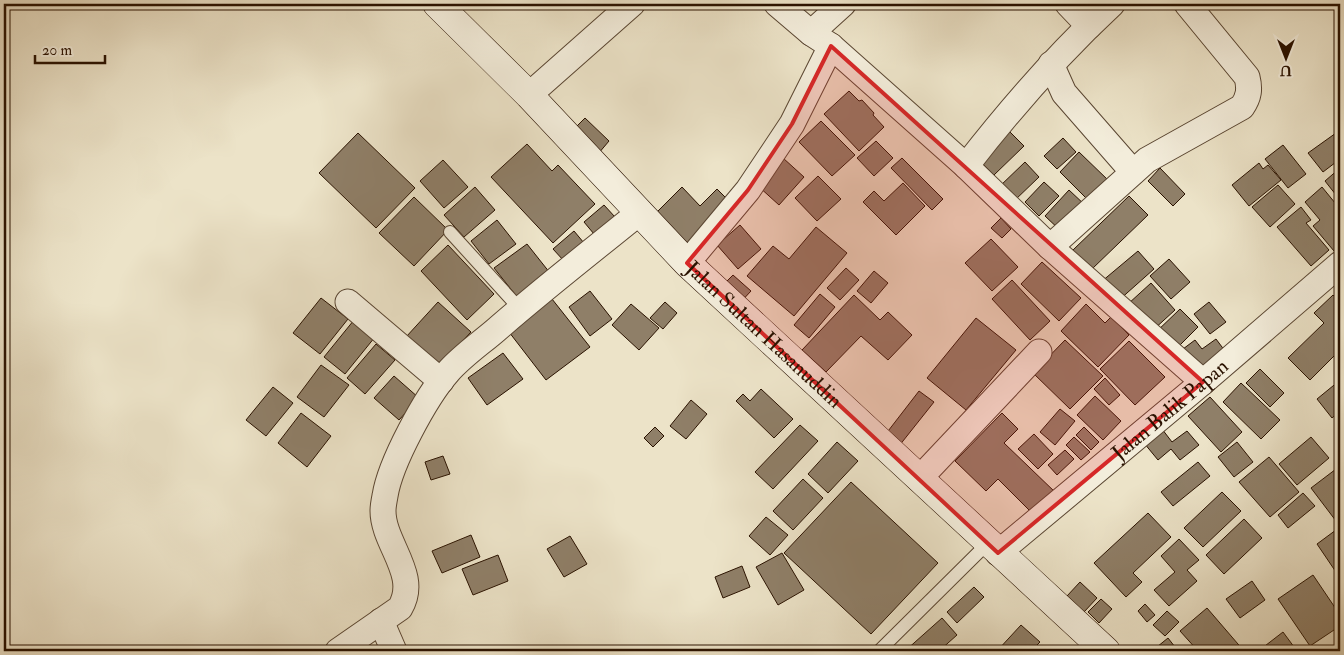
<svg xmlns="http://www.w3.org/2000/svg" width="1344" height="655" font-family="'IM FELL Double Pica',serif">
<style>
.building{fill:#8f7f68;stroke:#2a1200}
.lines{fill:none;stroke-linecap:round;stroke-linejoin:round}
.lane-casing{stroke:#5a4632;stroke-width:14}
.street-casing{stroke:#5a4632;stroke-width:27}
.secondary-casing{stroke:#2a1200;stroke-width:29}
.lane{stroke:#f3eddb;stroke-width:12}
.street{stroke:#f3eddb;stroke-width:25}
.secondary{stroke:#f3eddb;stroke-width:28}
.marked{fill:#d62828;fill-opacity:0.2;stroke:#d62828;stroke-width:4;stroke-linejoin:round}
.labels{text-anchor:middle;stroke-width:5;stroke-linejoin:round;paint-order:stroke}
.street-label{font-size:21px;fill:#2a1200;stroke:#f3eddb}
</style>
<rect width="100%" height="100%" fill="#ece3c8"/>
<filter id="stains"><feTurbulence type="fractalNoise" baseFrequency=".004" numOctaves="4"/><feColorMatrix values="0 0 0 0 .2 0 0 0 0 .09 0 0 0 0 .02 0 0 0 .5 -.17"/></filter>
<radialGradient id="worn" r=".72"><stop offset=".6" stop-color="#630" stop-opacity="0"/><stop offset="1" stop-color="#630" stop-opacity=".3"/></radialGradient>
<!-- building -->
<g class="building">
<polygon points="849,91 859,101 862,100 874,113 873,115 884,127 859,151 824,114"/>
<polygon points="585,118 609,141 598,154 573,130"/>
<polygon points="821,121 855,155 832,176 799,142"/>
<polygon points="1008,130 1024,146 994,175 978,159"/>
<polygon points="358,133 415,188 376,228 319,173"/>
<polygon points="1336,133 1340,139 1340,159 1323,172 1308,153"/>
<polygon points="1063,138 1076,152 1057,169 1044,156"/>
<polygon points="876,141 893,158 874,176 857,158"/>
<polygon points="527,144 552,171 558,165 595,204 553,243 491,177"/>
<polygon points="1283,145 1306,174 1288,188 1265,159"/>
<polygon points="1079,152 1109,181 1089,201 1060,172"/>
<polygon points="783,158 804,177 779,205 758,186"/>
<polygon points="902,158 943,199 932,210 891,168"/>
<polygon points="443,160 468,187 444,208 420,181"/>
<polygon points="1025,162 1039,177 1013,202 999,187"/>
<polygon points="1259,163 1263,169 1268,165 1281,180 1249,206 1232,185"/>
<polygon points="1160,168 1185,194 1173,206 1148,181"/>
<polygon points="1340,168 1340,200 1325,181"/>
<polygon points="818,176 841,199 817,221 795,198"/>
<polygon points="1044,182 1059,196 1039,216 1025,202"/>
<polygon points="903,183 925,206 896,235 863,202 874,191 884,201"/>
<polygon points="1278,185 1295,204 1270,227 1252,207"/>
<polygon points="475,187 495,210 464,237 444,215"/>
<polygon points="682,187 700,206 717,189 733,205 689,249 654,215"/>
<polygon points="1322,187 1340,209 1340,246 1334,251 1313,226 1320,220 1305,202"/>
<polygon points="1069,190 1086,206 1062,232 1045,216"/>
<polygon points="1129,196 1148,215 1092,269 1073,250"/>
<polygon points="414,197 448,230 414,266 379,233"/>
<polygon points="604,205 615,217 594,234 584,222"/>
<polygon points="1301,207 1311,220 1306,223 1329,250 1311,266 1277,227"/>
<polygon points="1001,218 1011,229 1002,238 991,228"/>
<polygon points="497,220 516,244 489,264 471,241"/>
<polygon points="740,225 761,249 738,269 717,245"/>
<polygon points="816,227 847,253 794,316 747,276 773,246 789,259"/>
<polygon points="574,231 584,243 564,261 553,249"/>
<polygon points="991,239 1018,267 992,291 965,263"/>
<polygon points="527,244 550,273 518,298 494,268"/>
<polygon points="448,245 494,294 467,320 421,271"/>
<polygon points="1138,251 1154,269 1118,301 1101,282"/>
<polygon points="1169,259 1190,282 1171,299 1150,276"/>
<polygon points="1042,262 1081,298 1059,321 1021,284"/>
<polygon points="846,268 859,280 840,300 827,288"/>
<polygon points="874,271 888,283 871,303 857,291"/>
<polygon points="733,275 751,291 738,305 720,288"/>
<polygon points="1012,280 1050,321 1030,340 992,299"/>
<polygon points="1151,283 1175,310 1152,331 1128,304"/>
<polygon points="590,291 612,319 590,336 569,307"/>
<polygon points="820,294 835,307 809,338 794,325"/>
<polygon points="854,295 880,320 888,312 912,335 888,360 861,336 826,372 802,350"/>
<polygon points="1333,295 1340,302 1340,350 1310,380 1288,358 1324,323 1314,313"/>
<polygon points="321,298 348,319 320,354 293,333"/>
<polygon points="552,299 590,347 546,380 509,332"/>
<polygon points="438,302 471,332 438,367 406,337"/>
<polygon points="665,302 677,313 663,329 650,318"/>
<polygon points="1209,302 1226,322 1210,334 1194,314"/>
<polygon points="631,304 659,328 639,350 612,325"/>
<polygon points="1086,304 1105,323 1111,317 1129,335 1098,367 1061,331"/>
<polygon points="1180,309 1198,327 1173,352 1154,334"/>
<polygon points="976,318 1016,350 966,410 927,378"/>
<polygon points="354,320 375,337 345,374 324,357"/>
<polygon points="1216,339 1225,351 1196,373 1179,352 1195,340 1202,349"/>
<polygon points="1065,340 1103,376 1070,409 1033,373"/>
<polygon points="1129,341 1165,377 1135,405 1100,369"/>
<polygon points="376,344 395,360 365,394 347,378"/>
<polygon points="503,353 523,379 487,405 468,378"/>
<polygon points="321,365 349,385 324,417 297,397"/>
<polygon points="1260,369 1284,393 1270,407 1246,383"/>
<polygon points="394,376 419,398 399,420 374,398"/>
<polygon points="1105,378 1120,395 1109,405 1094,389"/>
<polygon points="1339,381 1340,411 1332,418 1317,399"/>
<polygon points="1241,383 1280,420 1261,439 1223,402"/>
<polygon points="273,387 293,403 266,436 246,420"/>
<polygon points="761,389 793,419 774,438 736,401 743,394 750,401"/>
<polygon points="919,391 934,402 899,446 885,435"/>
<polygon points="1095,396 1121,421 1103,440 1077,415"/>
<polygon points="1210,397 1242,432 1221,452 1188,416"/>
<polygon points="691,400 707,414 686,439 670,426"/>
<polygon points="1060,409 1075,421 1055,445 1040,432"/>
<polygon points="301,413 331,436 307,467 278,443"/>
<polygon points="1002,413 1018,429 1004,443 1056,493 1034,515 998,479 986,491 955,461"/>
<polygon points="800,425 818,441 773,489 755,472"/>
<polygon points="655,427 664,436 653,447 644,438"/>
<polygon points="1084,427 1099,442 1091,450 1076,435"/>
<polygon points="1162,429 1172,442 1187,431 1199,445 1180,460 1171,449 1158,460 1144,443"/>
<polygon points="1034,434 1053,454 1038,469 1018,449"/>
<polygon points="1074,437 1090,452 1081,460 1066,445"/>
<polygon points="1311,437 1329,458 1297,485 1279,464"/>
<polygon points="837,442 858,461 828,493 808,474"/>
<polygon points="1237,442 1253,462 1234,477 1218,457"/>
<polygon points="1065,450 1074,459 1057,475 1048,465"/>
<polygon points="443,456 450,474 431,480 425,462"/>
<polygon points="1269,457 1299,492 1270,517 1239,482"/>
<polygon points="1198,462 1210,476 1173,506 1161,492"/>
<polygon points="1340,466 1340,518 1336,521 1311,488"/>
<polygon points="803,479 823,498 793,530 773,511"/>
<polygon points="851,482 938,563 871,634 784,553"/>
<polygon points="1222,492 1241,511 1203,547 1184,528"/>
<polygon points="1303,493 1315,506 1288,528 1278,515"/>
<polygon points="1148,513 1171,537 1133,573 1142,582 1126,597 1094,563"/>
<polygon points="766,517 788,535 770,555 749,536"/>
<polygon points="1244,519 1262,538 1224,574 1206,555"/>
<polygon points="1340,527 1340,578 1317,544"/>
<polygon points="471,535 480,557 442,573 432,551"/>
<polygon points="570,536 587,564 564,577 547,549"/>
<polygon points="1179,539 1199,560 1187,570 1197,581 1169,606 1154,590 1175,572 1161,556"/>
<polygon points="782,553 804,590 778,605 756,567"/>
<polygon points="498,555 508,581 473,595 462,569"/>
<polygon points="742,566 750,587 723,598 715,577"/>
<polygon points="1313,575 1340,615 1340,626 1310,646 1278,599"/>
<polygon points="1252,581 1265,600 1240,618 1226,599"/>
<polygon points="1080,582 1097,598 1084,612 1067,596"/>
<polygon points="974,587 984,597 957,623 947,612"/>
<polygon points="1101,599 1112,609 1099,623 1088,612"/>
<polygon points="1145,604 1155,615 1147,622 1138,611"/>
<polygon points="1207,608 1244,651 1198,651 1180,631"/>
<polygon points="1167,611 1179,622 1165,636 1153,625"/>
<polygon points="942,618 957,635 939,651 905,651"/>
<polygon points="1021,625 1040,642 1031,651 997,651"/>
<polygon points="1283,632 1297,651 1263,651 1261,649"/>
<polygon points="1168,638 1175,647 1170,651 1152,651"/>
</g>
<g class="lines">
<!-- lane casing -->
<g class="lane-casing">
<g id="lane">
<polyline points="450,232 520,309"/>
<polyline points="879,651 988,543"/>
</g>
</g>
<!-- street casing -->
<g class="street-casing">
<g id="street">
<polyline points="777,4 811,33 843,4"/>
<polyline points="1068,4 1089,26"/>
<polyline points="811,33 831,46 966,166 1050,247 1203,382"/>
<polyline points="1051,64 1064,93 1133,172"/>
<polyline points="529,95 632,4"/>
<path d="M966 166C1011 108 1058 54 1112 4"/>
<path d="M1050 247 1147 160 1242 107C1249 97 1250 89 1247 77L1187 4"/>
<polyline points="687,263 748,190 792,124 831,46"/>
<polyline points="348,302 441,381"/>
<polyline points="919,479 1039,352"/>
<path id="s1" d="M998 553 1203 382 1340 264"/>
<polyline points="381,621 394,651"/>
<path d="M338 651 400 608C420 575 383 544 383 511 383 506 384 501 385 496 390 463 426 397 448 372 462 356 481 343 496 330 543 289 592 251 640 212"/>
</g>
</g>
<!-- secondary casing -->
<g class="secondary-casing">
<g id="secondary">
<path id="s2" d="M437 4 529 95 687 263 1106 651"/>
</g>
</g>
<!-- lane -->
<use href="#lane" class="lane"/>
<!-- street -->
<use href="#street" class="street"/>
<!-- secondary -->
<use href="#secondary" class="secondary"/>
</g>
<!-- marked area -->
<path class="marked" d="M831 46 1203 382 998 553 687 263 748 190 792 124Z"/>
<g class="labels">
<!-- street labels -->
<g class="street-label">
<text dy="7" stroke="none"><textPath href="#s2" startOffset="465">Jalan Sultan Hasanuddin</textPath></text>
<text dy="7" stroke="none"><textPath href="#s1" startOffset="224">Jalan Balik Papan</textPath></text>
</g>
</g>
<!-- margin -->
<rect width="1344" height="655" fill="none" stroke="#ece3c8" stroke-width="20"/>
<rect x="5" y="5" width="1334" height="645" fill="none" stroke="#2a1200" stroke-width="2.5"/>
<rect x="10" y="10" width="1324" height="635" fill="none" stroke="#2a1200"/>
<!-- north arrow -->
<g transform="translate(1286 58) rotate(180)" stroke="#f3eddb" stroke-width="4" paint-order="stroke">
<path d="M0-4L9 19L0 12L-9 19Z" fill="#2a1200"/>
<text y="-8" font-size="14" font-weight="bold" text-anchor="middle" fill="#2a1200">U</text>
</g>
<!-- scale -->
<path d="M35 55v8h70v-8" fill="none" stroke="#2a1200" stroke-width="2.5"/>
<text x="42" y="55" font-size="15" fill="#2a1200" stroke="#f3eddb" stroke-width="4" paint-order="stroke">20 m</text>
<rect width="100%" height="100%" filter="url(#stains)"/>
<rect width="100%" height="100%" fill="url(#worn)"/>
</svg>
